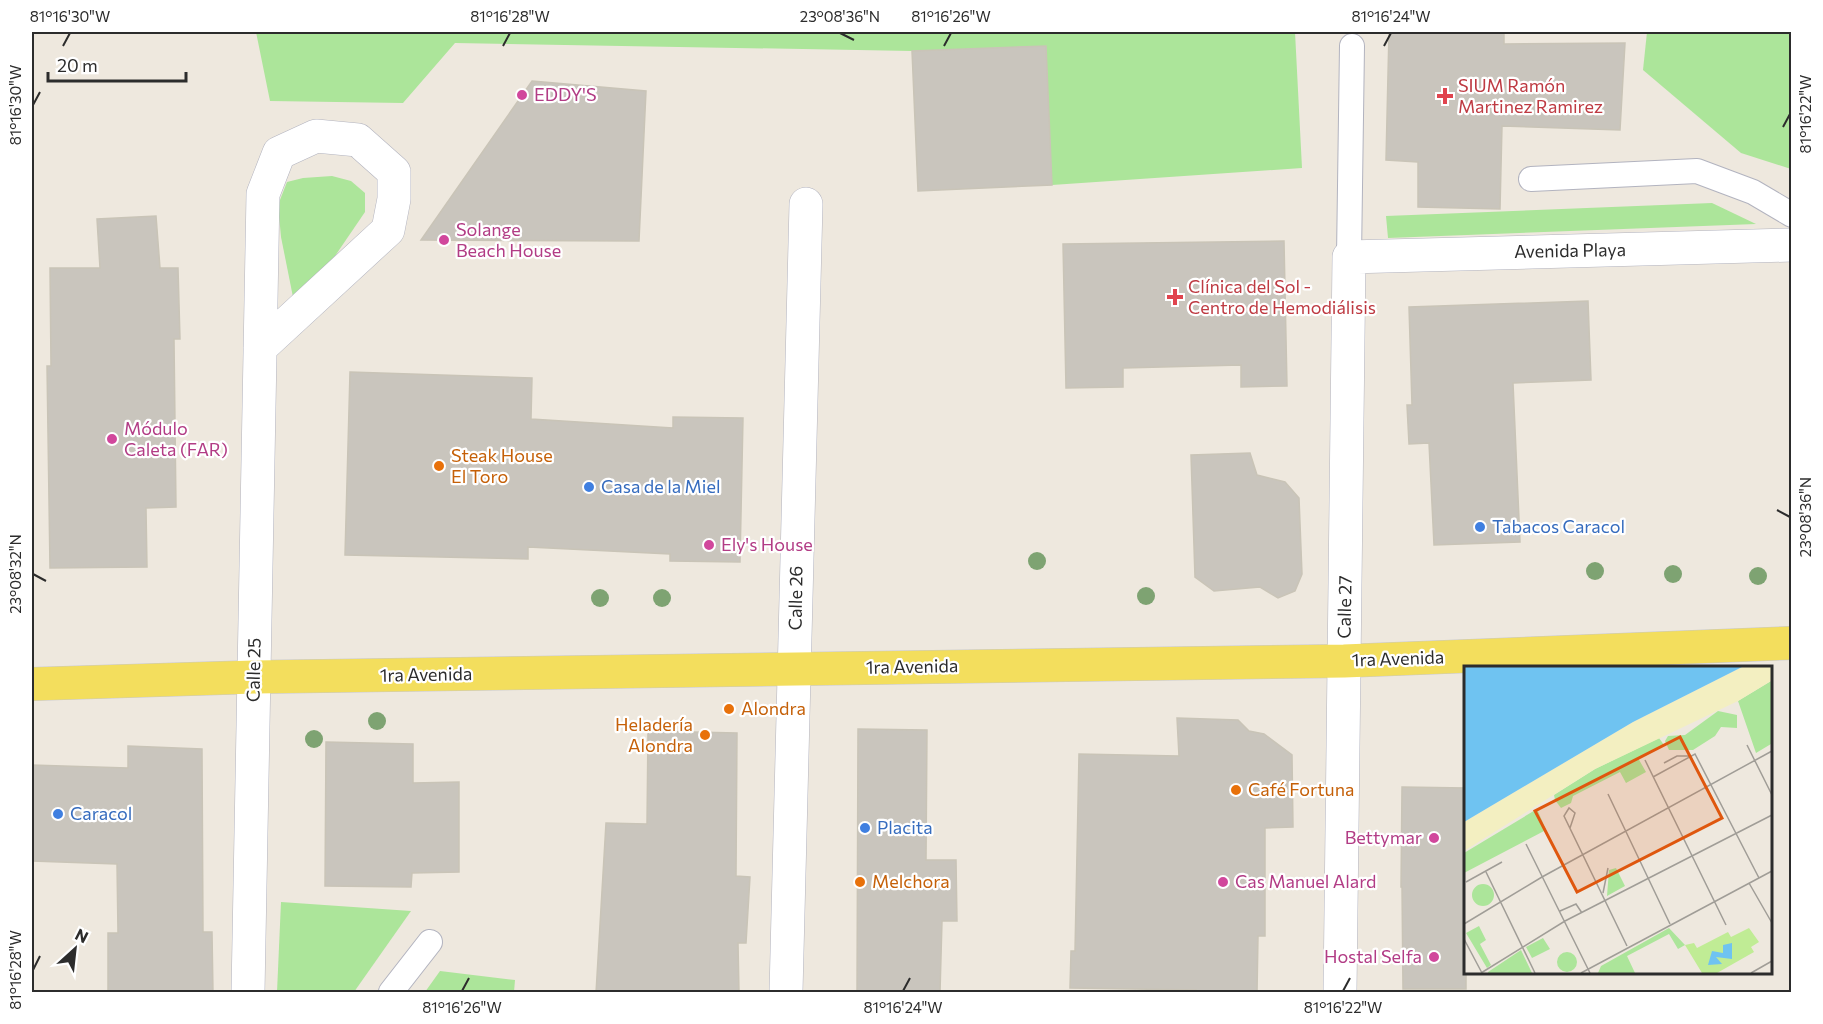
<svg xmlns="http://www.w3.org/2000/svg" width="1823" height="1024" font-family="Commissioner,sans-serif">
<style>
.green{fill:#ace59a}
.building{fill:#c9c5bd;stroke:#c9c4b7;stroke-width:1.5}
.lines{fill:none;stroke-linecap:round;stroke-linejoin:round}
.service-casing{stroke:#b2b3bf;stroke-width:26}
.minor-casing{stroke:#b2b3bf;stroke-width:34}
.primary-casing{stroke:#c8c8c8;stroke-width:34}
.service{stroke:#fff;stroke-width:24}
.minor{stroke:#fff;stroke-width:33}
.primary{stroke:#f3de5d;stroke-width:33}
.tree{fill:#7ea372}
.ticks{fill:none;stroke:#2c2c2c;stroke-width:2}
.hotel-dot{fill:#d1479c;stroke:#fff;stroke-width:2}
.health-dot{fill:#e0444e;stroke:#fff;stroke-width:2}
.food-dot{fill:#e8710a;stroke:#fff;stroke-width:2}
.shop-dot{fill:#3f7fe0;stroke:#fff;stroke-width:2}
.labels{text-anchor:middle;stroke-width:4.5;stroke-linejoin:round;paint-order:stroke}
.health-label{font-size:18px;fill:#be3a42;stroke:#fff;text-anchor:start}
.hotel-label{font-size:18px;fill:#b23c85;stroke:#fff;text-anchor:start}
.street-label{font-size:18px;fill:#2c2c2c;stroke:#fff}
.food-label{font-size:18px;fill:#c56008;stroke:#fff;text-anchor:start}
.shop-label{font-size:18px;fill:#366cbe;stroke:#fff;text-anchor:start}
.inset-road{fill:none;stroke:#a09d97;stroke-width:1.5}
.view{fill:#df570e;fill-opacity:0.15;stroke:#df570e;stroke-width:3}
.inset-edge{fill:none;stroke:#2c2c2c;stroke-width:3}
.neatline{fill:none;stroke:#2c2c2c;stroke-width:2}
.ticks-label{font-size:15px;text-anchor:middle;fill:#2c2c2c}
</style>
<rect width="100%" height="100%" fill="#eee8de"/>
<!-- green -->
<g class="green">
<polygon points="256,32 1295,32 1302,168 1052,185 1046,46 912,51 455,43 403,103 270,101"/>
<polygon points="1647,32 1791,32 1791,169 1741,153 1643,70"/>
<polygon points="332,176 351,181 365,193 365,212 335,256 294,302 281,237 278,205 287,182 303,178"/>
<polygon points="1712,203 1756,224 1388,238 1386,216"/>
<polygon points="281,902 411,911 354,992 277,992"/>
<polygon points="440,971 515,980 514,992 425,992"/>
</g>
<!-- building -->
<g class="building">
<polygon points="1389,32 1504,32 1504,44 1625,43 1620,130 1502,126 1500,209 1418,207 1418,162 1386,160"/>
<polygon points="1046,46 1052,185 918,191 912,51"/>
<polygon points="532,81 646,91 639,241 421,240"/>
<polygon points="156,216 160,268 178,268 180,339 174,339 176,507 146,508 147,567 50,568 47,366 51,366 50,268 100,268 97,219"/>
<polygon points="1284,241 1287,386 1241,387 1241,365 1123,368 1123,387 1066,388 1063,244"/>
<polygon points="1588,301 1591,380 1513,383 1520,542 1434,545 1429,443 1409,444 1407,405 1412,405 1409,307"/>
<polygon points="350,372 532,378 531,419 673,428 673,417 743,418 740,562 670,561 670,554 528,547 528,559 345,555"/>
<polygon points="1250,453 1257,475 1285,482 1299,498 1302,574 1295,591 1278,598 1260,587 1214,591 1195,577 1191,455"/>
<polygon points="1177,718 1238,720 1249,731 1264,734 1292,755 1293,827 1265,828 1265,936 1258,936 1257,993 1196,993 1196,990 1070,988 1071,951 1075,951 1079,754 1179,756"/>
<polygon points="858,729 927,730 926,860 956,860 957,921 942,921 940,993 857,993"/>
<polygon points="648,731 737,733 736,876 750,877 746,943 738,943 739,993 596,993 606,823 647,824"/>
<polygon points="326,742 413,744 413,783 459,782 459,872 412,873 411,887 325,886"/>
<polygon points="128,746 202,749 203,932 212,932 213,993 108,993 108,933 118,933 117,864 32,861 32,765 128,768"/>
<polygon points="1402,787 1466,788 1466,989 1403,989 1402,887 1401,887"/>
</g>
<g class="lines">
<!-- service casing -->
<g class="service-casing">
<g id="service">
<polyline points="1531,179 1697,171 1753,192 1792,215"/>
<polyline points="1349,257 1352,46"/>
<polyline points="391,992 430,942"/>
</g>
</g>
<!-- minor casing -->
<g class="minor-casing">
<g id="minor">
<polyline points="248,992 263,194 279,153 316,136 358,140 394,172 394,199 388,230 260,348"/>
<polyline points="786,992 806,204"/>
<polyline points="1340,992 1349,257 1792,245"/>
</g>
</g>
<!-- primary casing -->
<g class="primary-casing">
<polyline id="primary" points="32,684 254,677 1344,661 1792,643"/>
</g>
<!-- service -->
<use href="#service" class="service"/>
<!-- minor -->
<use href="#minor" class="minor"/>
<!-- primary -->
<use href="#primary" class="primary"/>
</g>
<!-- trees -->
<g class="tree">
<circle cx="1037" cy="561" r="9"/>
<circle cx="1595" cy="571" r="9"/>
<circle cx="1673" cy="574" r="9"/>
<circle cx="1758" cy="576" r="9"/>
<circle cx="1146" cy="596" r="9"/>
<circle cx="600" cy="598" r="9"/>
<circle cx="662" cy="598" r="9"/>
<circle cx="377" cy="721" r="9"/>
<circle cx="314" cy="739" r="9"/>
</g>
<!-- ticks -->
<path class="ticks" d="M840 33 854 40M63 46 70 33M503 46 510 33M944 46 951 33M1384 46 1391 33M33 105 40 92M1783 127 1790 114M1777 510 1790 517M33 574 46 581M33 970 40 956M462 991 469 978M903 991 910 978M1343 991 1350 978"/>
<!-- markers -->
<g class="hotel-dot">
<circle cx="522" cy="95" r="6"/>
<circle cx="444" cy="240" r="6"/>
<circle cx="112" cy="439" r="6"/>
<circle cx="709" cy="545" r="6"/>
<circle cx="1434" cy="838" r="6"/>
<circle cx="1223" cy="882" r="6"/>
<circle cx="1434" cy="957" r="6"/>
</g>
<g class="health-dot">
<path d="M1442 87h6v6h6v6h-6v6h-6v-6h-6v-6h6z"/>
<path d="M1172 288h6v6h6v6h-6v6h-6v-6h-6v-6h6z"/>
</g>
<g class="food-dot">
<circle cx="439" cy="466" r="6"/>
<circle cx="729" cy="709" r="6"/>
<circle cx="705" cy="735" r="6"/>
<circle cx="1236" cy="790" r="6"/>
<circle cx="860" cy="882" r="6"/>
</g>
<g class="shop-dot">
<circle cx="589" cy="487" r="6"/>
<circle cx="1480" cy="527" r="6"/>
<circle cx="58" cy="814" r="6"/>
<circle cx="865" cy="828" r="6"/>
</g>
<g class="labels">
<!-- health labels -->
<g class="health-label">
<text x="1458" y="92">SIUM Ramón<tspan x="1458" dy="21">Martinez Ramirez</tspan></text>
<text x="1188" y="293">Clínica del Sol -<tspan x="1188" dy="21">Centro de Hemodiálisis</tspan></text>
</g>
<!-- hotel labels -->
<g class="hotel-label">
<text x="534" y="101">EDDY'S</text>
<text x="456" y="236">Solange<tspan x="456" dy="21">Beach House</tspan></text>
<text x="124" y="435">Módulo<tspan x="124" dy="21">Caleta (FAR)</tspan></text>
<text x="721" y="551">Ely's House</text>
<text x="1422" y="844" text-anchor="end">Bettymar</text>
<text x="1235" y="888">Cas Manuel Alard</text>
<text x="1422" y="963" text-anchor="end">Hostal Selfa</text>
</g>
<!-- street labels -->
<g class="street-label">
<text transform="translate(1570 251) rotate(-1)" y="6">Avenida Playa</text>
<text transform="translate(796 598) rotate(-89)" y="6">Calle 26</text>
<text transform="translate(1345 607) rotate(-89)" y="6">Calle 27</text>
<text transform="translate(1398 659) rotate(-2)" y="6">1ra Avenida</text>
<text transform="translate(912 667) rotate(-1)" y="6">1ra Avenida</text>
<text transform="translate(254 670) rotate(-89)" y="6">Calle 25</text>
<text transform="translate(426 675) rotate(-1)" y="6">1ra Avenida</text>
</g>
<!-- food labels -->
<g class="food-label">
<text x="451" y="462">Steak House<tspan x="451" dy="21">El Toro</tspan></text>
<text x="741" y="715">Alondra</text>
<text x="693" y="731" text-anchor="end">Heladería<tspan x="693" dy="21">Alondra</tspan></text>
<text x="1248" y="796">Café Fortuna</text>
<text x="872" y="888">Melchora</text>
</g>
<!-- shop labels -->
<g class="shop-label">
<text x="601" y="493">Casa de la Miel</text>
<text x="1492" y="533">Tabacos Caracol</text>
<text x="70" y="820">Caracol</text>
<text x="877" y="834">Placita</text>
</g>
</g>
<!-- overview -->
<g transform="translate(1464 666)">
<rect width="308" height="308" fill="#eee8de"/>
<path d="M307 15V78L292 87 274 35ZM254 45 273 49V62L257 61 251 70 229 84H205L201 75 204 70 221 69ZM195 72 200 79 174 92 182 106 162 117 156 106 109 130 107 137 97 142 91 134 90 129 131 103ZM73 143 82 164 0 207V187ZM152 202 161 220 143 230 145 204ZM8 229a11 11 0 1 1 22 0a11 11 0 1 1-22 0ZM15 260 22 274 16 278 27 299 23 302 2 267ZM205 262 221 279 214 283 205 268 163 290 171 307H134L137 300ZM79 272 86 283 68 292 62 281ZM57 284 68 307H24V306ZM93 296a10 10 0 1 1 20 0a10 10 0 1 1-20 0Z" fill="#ace59a"/>
<path d="M278 1H307V15L274 35 131 103 0 185V156L169 56Z" fill="#f3efc1"/>
<path d="M285 262 295 276 287 281 290 286 253 307H238L221 279 230 277 233 282 264 266 267 271Z" fill="#c0ec95"/>
<path d="M0 1H278L169 56 0 156ZM268 277V293L252 291 258 298 244 299 248 285 259 287V279Z" fill="#6fc3f1"/>
<path class="inset-road" d="M283 79 308 129M181 94 262 259M200 97 213 90H226M189 111 231 88 295 212M144 128 206 258M106 162 111 147 105 142 100 150 163 280M62 178 126 307M22 206 71 307M2 216 38 196M285 217 308 257M139 227 144 202M96 245 112 238 118 247M0 258 78 211 308 85M0 273 18 307M17 307 101 255 308 149M117 307 308 205M287 307 308 295"/>
<path class="view" d="M216 71 258 152 113 226 71 145Z"/>
<rect width="308" height="308" class="inset-edge"/>
</g>
<!-- border -->
<rect width="1823" height="1024" fill="none" stroke="#ffffff" stroke-width="66"/>
<!-- north arrow -->
<g transform="translate(75 949) rotate(27)" stroke="#ffffff" stroke-width="4.5" paint-order="stroke">
<path d="M0-4.5L10 22L0 15L-10 22Z" fill="#2c2c2c"/>
<text y="-9" font-size="16" font-weight="bold" text-anchor="middle" fill="#2c2c2c">N</text>
</g>
<!-- scale -->
<path d="M48 72v9h138v-9" fill="none" stroke="#2c2c2c" stroke-width="3"/>
<text x="57" y="72" font-size="18" fill="#2c2c2c" stroke="#ffffff" stroke-width="4.5" paint-order="stroke">20 m</text>
<rect x="33" y="33" width="1757" height="958" class="neatline"/>
<g class="ticks-label">
<text x="70" y="22">81°16'30"W</text>
<text x="510" y="22">81°16'28"W</text>
<text x="840" y="22">23°08'36"N</text>
<text x="951" y="22">81°16'26"W</text>
<text x="1391" y="22">81°16'24"W</text>
<text transform="translate(16 105) rotate(-90)" y="5">81°16'30"W</text>
<text transform="translate(1806 114) rotate(-90)" y="5">81°16'22"W</text>
<text transform="translate(1806 517) rotate(-90)" y="5">23°08'36"N</text>
<text transform="translate(16 574) rotate(-90)" y="5">23°08'32"N</text>
<text transform="translate(16 970) rotate(-90)" y="5">81°16'28"W</text>
<text x="462" y="1013">81°16'26"W</text>
<text x="903" y="1013">81°16'24"W</text>
<text x="1343" y="1013">81°16'22"W</text>
</g>
</svg>
